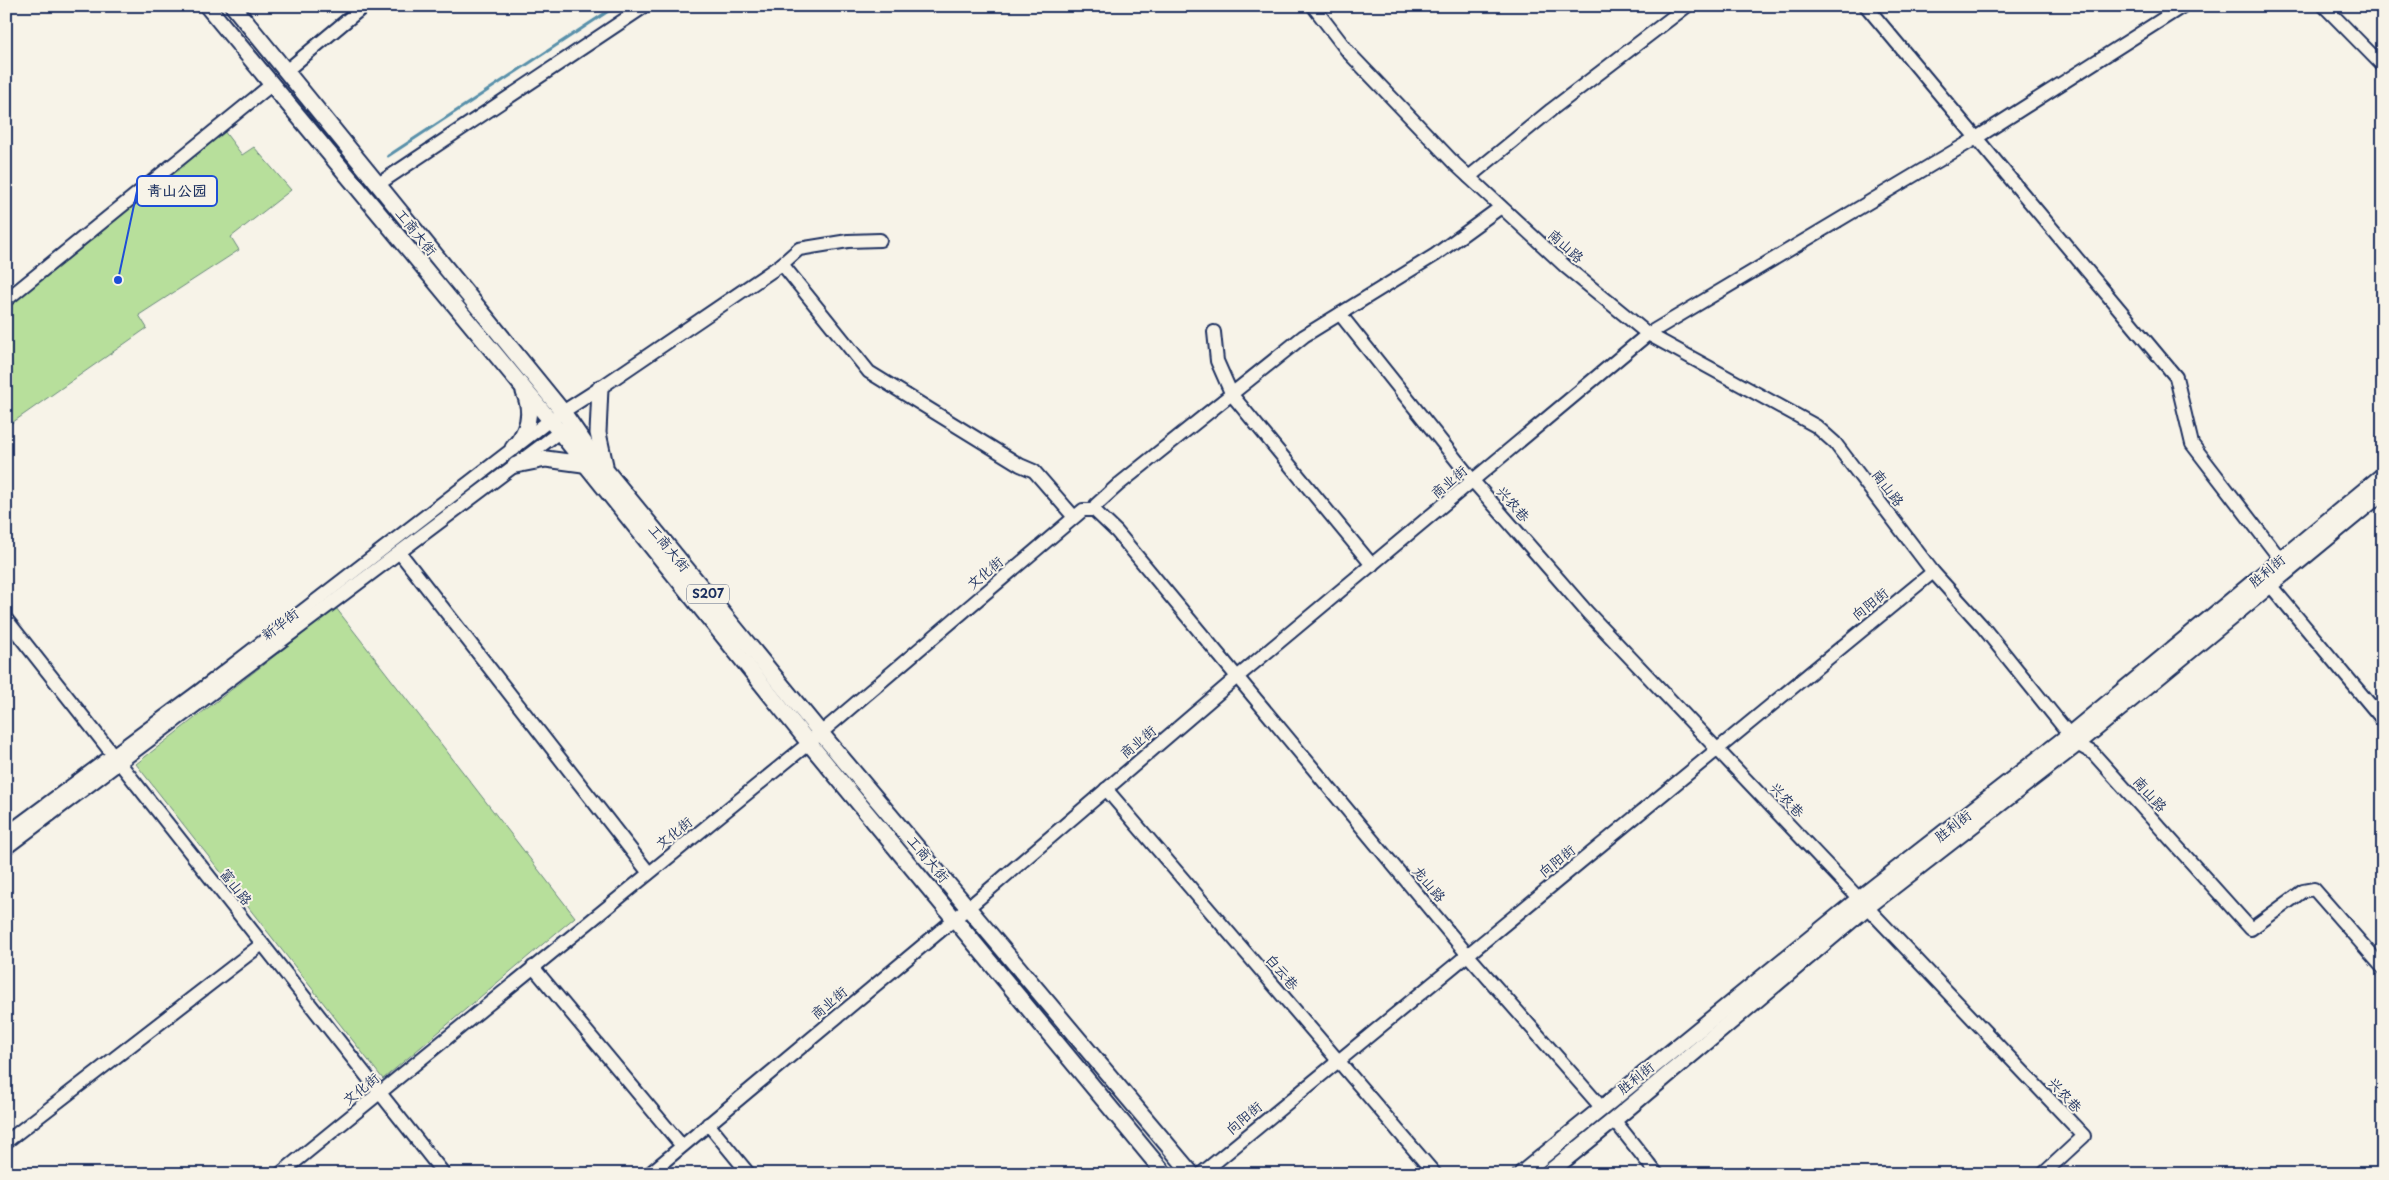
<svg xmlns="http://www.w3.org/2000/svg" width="2389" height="1180" font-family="'Playpen Sans','LXGW WenKai TC',sans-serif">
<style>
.green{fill:#b7df9b;stroke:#69877c}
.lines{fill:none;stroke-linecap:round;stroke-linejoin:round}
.stream{stroke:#5890aa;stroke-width:3}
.minor-casing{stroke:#1b2f5e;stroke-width:16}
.major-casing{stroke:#1b2f5e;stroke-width:19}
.minor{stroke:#f7f3e8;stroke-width:12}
.major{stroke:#f7f3e8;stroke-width:15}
.labels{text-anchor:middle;stroke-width:4;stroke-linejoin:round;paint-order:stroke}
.shield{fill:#f7f3e8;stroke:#5d6a87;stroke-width:1}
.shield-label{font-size:12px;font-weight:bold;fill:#1b2f5e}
.street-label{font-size:14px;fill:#1b2f5e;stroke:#f7f3e8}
.leader{fill:none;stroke:#1d4ed8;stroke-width:2}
.callout-dot{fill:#1d4ed8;stroke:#f7f3e8;stroke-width:2}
.callout{fill:#f7f3e8;stroke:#1d4ed8;stroke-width:2}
.callout-label{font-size:15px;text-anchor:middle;font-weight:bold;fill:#1b2f5e}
</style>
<rect width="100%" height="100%" fill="#f7f3e8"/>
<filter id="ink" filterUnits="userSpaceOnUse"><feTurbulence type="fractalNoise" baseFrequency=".02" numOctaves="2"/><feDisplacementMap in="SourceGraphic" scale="10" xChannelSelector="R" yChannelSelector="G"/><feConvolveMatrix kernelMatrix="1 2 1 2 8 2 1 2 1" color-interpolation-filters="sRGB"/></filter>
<g filter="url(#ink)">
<!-- green -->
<g class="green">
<polygon points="224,131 242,155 254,147 291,190 231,237 239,250 139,315 147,328 6,427 6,309"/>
<polygon points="336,608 575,917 383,1079 136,764"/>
</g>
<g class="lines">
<!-- stream -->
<polyline class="stream" points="388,156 616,6"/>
<!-- minor casing -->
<g class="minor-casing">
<g id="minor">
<polyline points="1313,6 1349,53 1455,164 1566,267 1648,334 1816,426 1835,443 1933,572 1982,626 2077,744 2093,753 2251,929 2303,891 2314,889 2383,968"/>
<polyline points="1866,6 2176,377 2192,444 2281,560"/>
<polyline points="2324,6 2383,66"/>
<polyline points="286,71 364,6"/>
<polyline points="1469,177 1551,110 1687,6"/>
<polyline points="377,185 645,6"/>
<polyline points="782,264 869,372 1020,465 1034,471 1074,517"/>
<polyline points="6,300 271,85"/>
<polyline points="1340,314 1473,481 1587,612 2084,1136 2043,1174"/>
<polyline points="1214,332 1217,361 1232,395 1372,565"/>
<polyline points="1094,510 1096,505 1118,485 1304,336 1435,255 1501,207"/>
<polyline points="400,553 649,873"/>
<polyline points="2270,585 2383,720"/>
<polyline points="6,619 444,1174"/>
<polyline points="1106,789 1435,1174"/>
<polyline points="6,834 199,691 550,420 600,388 782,264 799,249 848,241 880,240"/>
<polyline points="6,848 566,427"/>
<polyline points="533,967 682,1146"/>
<polyline points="1614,1120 1657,1174"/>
<polyline points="708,1124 749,1174"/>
<polyline points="6,1142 262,944"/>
<polyline points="280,1174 809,743 1083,510 1094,510 1117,532 1467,954 1601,1107"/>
<polyline points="649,1174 969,907 1236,678 1648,334 1973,140 2183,6"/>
<polyline points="1201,1174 1933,572"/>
</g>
</g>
<!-- major casing -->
<g class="major-casing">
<g id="major">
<polyline points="207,6 550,420 809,743 1165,1174"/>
<polyline points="233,6 563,412 590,451 820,732 1192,1174"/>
<polyline points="600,388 598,433 605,465"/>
<path d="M513 448C528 432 533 412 524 392"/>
<polyline points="516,465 546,459 583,464"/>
<polyline points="1521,1174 1860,898 2069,735 2383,475"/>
<polyline points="1547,1174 1614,1120 1867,907 2077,744 2383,492"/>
</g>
</g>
<!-- minor -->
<use href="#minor" class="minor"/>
<!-- major -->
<use href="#major" class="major"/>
</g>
</g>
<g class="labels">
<!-- shield labels -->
<rect class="shield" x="687" y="584.5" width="42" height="19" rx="4"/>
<g class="shield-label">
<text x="708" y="598">S207</text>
</g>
<!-- street labels -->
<g class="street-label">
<text transform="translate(416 232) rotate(51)" y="5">工商大街</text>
<text transform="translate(1566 246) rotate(42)" y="5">南山路</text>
<text transform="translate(1449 482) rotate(-40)" y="5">商业街</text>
<text transform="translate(1888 488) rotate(53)" y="5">南山路</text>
<text transform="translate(1513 504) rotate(49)" y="5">兴农巷</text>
<text transform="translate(669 548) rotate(51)" y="5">工商大街</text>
<text transform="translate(2267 571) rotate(-40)" y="5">胜利街</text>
<text transform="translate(985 573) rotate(-40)" y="5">文化街</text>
<text transform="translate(1870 604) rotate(-39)" y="5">向阳街</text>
<text transform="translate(280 624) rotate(-37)" y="5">新华街</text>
<text transform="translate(1138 742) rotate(-40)" y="5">商业街</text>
<text transform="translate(2150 794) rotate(48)" y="5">南山路</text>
<text transform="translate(1787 800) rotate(46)" y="5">兴农巷</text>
<text transform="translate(1953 826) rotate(-38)" y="5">胜利街</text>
<text transform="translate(674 833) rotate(-39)" y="5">文化街</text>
<text transform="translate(928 859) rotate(50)" y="5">工商大街</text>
<text transform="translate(1557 861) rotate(-39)" y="5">向阳街</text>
<text transform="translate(1429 884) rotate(50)" y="5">龙山路</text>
<text transform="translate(236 887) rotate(52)" y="5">富山路</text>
<text transform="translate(1282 972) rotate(50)" y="5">白云巷</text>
<text transform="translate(829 1003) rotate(-40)" y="5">商业街</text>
<text transform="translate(1636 1078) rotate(-39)" y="5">胜利街</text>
<text transform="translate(361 1089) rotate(-39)" y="5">文化街</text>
<text transform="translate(2065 1095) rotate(47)" y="5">兴农巷</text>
<text transform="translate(1244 1118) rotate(-40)" y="5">向阳街</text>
</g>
</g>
<!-- callouts -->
<path class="leader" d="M118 280L137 191"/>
<circle class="callout-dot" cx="118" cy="280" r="5"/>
<rect class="callout" x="137" y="176" width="80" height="30" rx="5"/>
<g class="callout-label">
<text x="177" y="196">青山公园</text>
</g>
<!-- margin -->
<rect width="2389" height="1180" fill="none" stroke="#f7f3e8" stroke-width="25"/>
<rect x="12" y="12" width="2364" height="1155" fill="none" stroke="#1b2f5e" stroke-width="2" filter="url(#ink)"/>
</svg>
